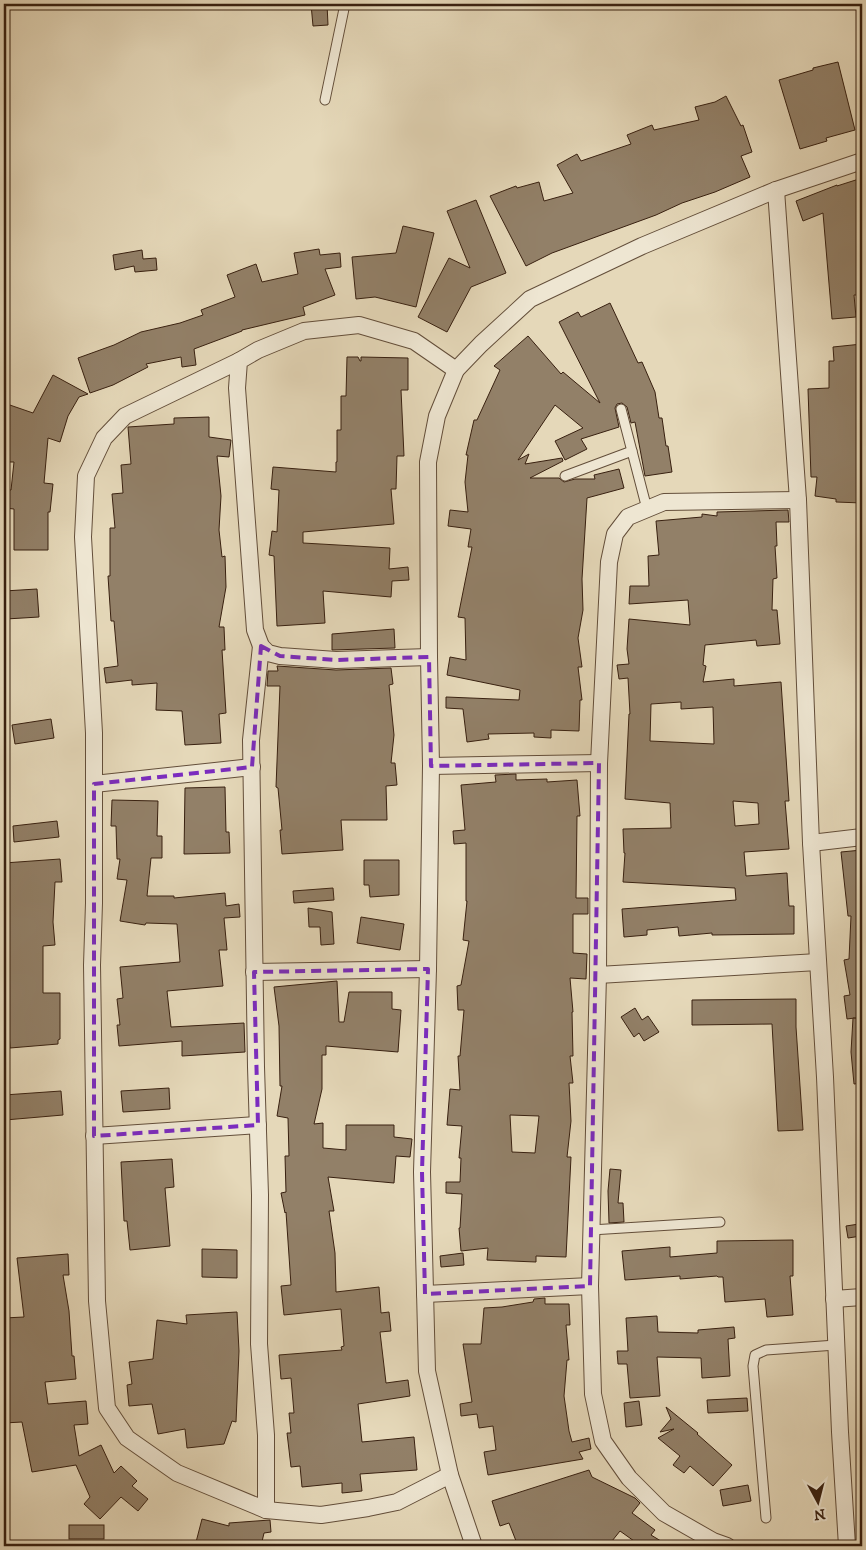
<svg xmlns="http://www.w3.org/2000/svg" width="866" height="1550" font-family="'IM FELL DW Pica',serif">
<style>
.building{fill:#928068;stroke:#382010;fill-rule:evenodd}
.lines{fill:none;stroke-linecap:round;stroke-linejoin:round}
.service-casing{stroke:#634e3a;stroke-width:11}
.minor-casing{stroke:#634e3a;stroke-width:18}
.service{stroke:#eee6d2;stroke-width:9}
.minor{stroke:#eee6d2;stroke-width:16}
.marked{fill:none;stroke:#7b2cbf;stroke-width:4;stroke-dasharray:10 6;stroke-linejoin:round}
</style>
<rect width="100%" height="100%" fill="#e5d8b9"/>
<filter id="stains"><feTurbulence type="fractalNoise" baseFrequency=".004" numOctaves="4"/><feColorMatrix values="0 0 0 0 .2 0 0 0 0 .09 0 0 0 0 .02 0 0 0 .5 -.17"/></filter>
<radialGradient id="worn" r=".72"><stop offset=".6" stop-color="#630" stop-opacity="0"/><stop offset="1" stop-color="#630" stop-opacity=".3"/></radialGradient>
<!-- building -->
<g class="building">
<polygon points="311,4 327,4 328,25 313,26"/>
<polygon points="838,62 855,130 826,138 827,141 800,149 779,80 813,70 813,68"/>
<polygon points="726,96 741,126 743,125 752,152 741,156 750,177 715,192 682,203 656,215 552,253 526,266 490,196 516,186 517,188 539,182 544,201 573,193 557,165 577,154 581,161 631,144 627,135 652,125 654,130 699,120 695,107 715,102"/>
<polygon points="862,178 862,295 854,295 856,317 832,319 823,213 803,221 796,201 837,185 837,186"/>
<polygon points="476,200 506,273 471,287 447,332 418,317 449,258 470,268 447,211"/>
<polygon points="403,226 434,233 416,307 375,297 356,299 352,257 396,253"/>
<polygon points="319,249 320,255 340,253 341,267 325,269 335,295 303,307 305,315 242,330 242,331 194,349 196,365 182,367 181,357 146,364 148,367 113,385 90,393 78,358 114,345 141,332 180,323 203,315 201,310 235,297 227,275 256,264 262,282 298,274 294,253"/>
<polygon points="142,250 143,259 156,258 157,270 135,272 134,266 115,270 113,255"/>
<polygon points="610,303 638,363 642,362 655,392 659,418 662,418 666,446 668,446 672,472 645,476 635,422 631,423 627,407 622,403 617,404 615,408 619,427 581,439 587,449 565,460 555,441 583,428 555,405 518,460 529,454 525,464 562,458 563,461 530,478 559,478 564,482 575,479 595,479 594,475 619,469 624,488 587,498 582,579 583,610 578,638 582,667 578,667 582,700 580,700 579,731 551,730 551,738 534,737 534,733 488,734 489,739 467,742 463,709 446,708 446,697 519,700 520,690 447,675 450,657 466,660 465,618 458,617 472,547 468,547 471,529 448,526 450,510 468,512 465,482 468,455 466,455 474,420 477,420 500,370 494,366 528,336 561,374 563,372 600,403 559,322 578,312 581,317"/>
<polygon points="862,344 862,503 836,502 836,499 815,496 817,477 811,477 808,389 829,388 829,361 834,361 833,347"/>
<polygon points="347,357 358,357 360,361 361,361 361,357 408,358 408,390 401,390 404,456 397,456 396,489 391,489 394,524 303,532 303,543 390,548 389,569 408,567 409,580 392,581 391,597 323,591 325,623 277,626 274,556 269,555 272,531 277,532 279,490 271,489 273,467 336,472 336,462 337,462 337,430 341,430 341,396 346,396"/>
<polygon points="53,375 88,394 79,397 68,416 60,442 48,438 44,483 53,484 50,512 48,512 48,550 14,550 14,509 4,508 4,490 11,490 14,462 4,462 4,403 33,413"/>
<polygon points="209,417 209,437 231,440 229,457 217,456 221,496 219,530 222,557 225,556 226,587 219,627 224,627 225,650 222,650 226,713 219,714 221,743 185,745 182,711 156,710 157,683 132,685 132,680 106,683 104,668 118,666 114,621 111,621 108,576 110,576 110,528 115,528 112,494 123,493 121,465 131,464 128,427 174,424 174,418"/>
<path d="M788 510 789 522H776L777 546H775L777 578 773 579 772 610H777L780 644 757 646 756 640 705 645 703 665 706 666 703 682 734 679V686L781 682 789 801H785L789 849 744 852 746 876 787 873 789 906H794V934L712 935V933L679 936 678 927 647 930V935L624 937 622 909 736 900 735 888 623 882 625 853H624L623 829 671 828 670 803 625 799 629 714H630L628 678 619 679 617 665 629 664 627 649 629 619 690 625 688 600 629 604 630 586H649L648 556 659 555 656 521 702 517V514L717 516V512ZM681 702V709L713 707 714 744 650 741 651 704ZM733 801 758 803 759 824 735 826Z"/>
<polygon points="37,589 39,617 6,619 4,591"/>
<polygon points="394,629 395,648 332,650 332,634"/>
<polygon points="277,666 336,670 391,668 393,684 389,685 394,735 391,763 395,763 397,785 386,786 387,820 341,820 343,850 282,854 280,830 282,830 278,788 276,787 280,686 267,686 268,671 278,671"/>
<polygon points="51,719 54,738 15,744 12,725"/>
<path d="M516 774V780L547 779V782L577 780 580 816H577L576 898H588V914H573V953L587 954 586 979 570 978 573 1012H572L573 1056H570L573 1083H569L571 1121 567 1157H571L566 1257 536 1256V1262L487 1260 488 1248 461 1251 459 1228H460L462 1194 446 1193V1182H460L461 1158H459L462 1126 447 1125 450 1089 460 1090 458 1056H460L464 1010H458L457 986 461 985 469 941 463 940 467 901H466V843L454 844 453 831 465 830 461 785 496 782 495 775ZM510 1115 539 1116 535 1153 512 1152Z"/>
<polygon points="225,787 226,832 229,832 230,853 184,854 185,788"/>
<polygon points="112,800 158,801 157,836 162,836 162,858 151,858 147,896 174,896 174,898 225,893 226,906 239,904 240,917 224,918 227,950 219,950 223,986 167,991 171,1027 244,1023 245,1052 182,1056 182,1041 119,1046 117,1025 120,1025 117,999 123,998 120,967 180,962 177,924 146,923 145,925 120,921 127,880 117,879 120,859 117,859 116,826 111,826"/>
<polygon points="57,821 59,837 14,842 13,826"/>
<polygon points="862,850 862,1017 847,1019 844,996 850,995 844,960 849,959 851,916 848,916 841,852"/>
<polygon points="60,859 62,882 55,882 53,922 55,945 43,946 43,993 60,993 60,1039 58,1040 58,1044 10,1048 8,1016 4,1016 4,992 8,992 8,949 4,950 4,863"/>
<polygon points="364,860 399,860 399,895 370,897 369,885 364,885"/>
<polygon points="333,888 334,900 294,903 293,891"/>
<polygon points="308,908 332,912 334,944 321,945 320,927 309,927"/>
<polygon points="361,917 404,924 400,950 357,943"/>
<polygon points="337,981 339,1022 344,1022 349,992 392,992 392,1009 401,1010 398,1052 326,1046 326,1055 322,1055 322,1089 314,1124 323,1123 323,1148 346,1150 346,1125 394,1125 394,1137 412,1139 410,1157 396,1156 394,1183 328,1177 334,1211 329,1211 335,1253 336,1292 379,1287 381,1313 389,1312 391,1331 380,1332 386,1383 408,1380 410,1396 358,1404 362,1442 414,1437 417,1470 360,1474 362,1491 342,1493 342,1483 302,1487 300,1466 291,1467 287,1433 291,1433 289,1413 294,1413 291,1378 281,1379 279,1355 342,1350 341,1347 344,1346 341,1309 284,1315 281,1286 291,1285 286,1212 285,1213 281,1193 286,1192 285,1156 289,1156 288,1118 277,1116 282,1086 280,1086 279,1026 274,987"/>
<polygon points="796,999 796,1027 803,1130 778,1131 772,1024 692,1025 692,1000"/>
<polygon points="635,1008 642,1020 648,1016 659,1032 644,1041 639,1033 634,1037 621,1017"/>
<polygon points="853,1018 862,1019 862,1083 854,1084 851,1052"/>
<polygon points="169,1088 170,1109 123,1112 121,1091"/>
<polygon points="61,1091 63,1115 5,1120 4,1095"/>
<polygon points="172,1159 174,1187 165,1188 170,1246 130,1250 127,1221 124,1221 121,1162"/>
<polygon points="610,1169 621,1170 618,1203 623,1203 624,1222 609,1223 608,1191"/>
<polygon points="859,1224 861,1236 848,1238 846,1226"/>
<polygon points="793,1240 793,1276 790,1276 793,1315 767,1317 765,1299 725,1302 723,1277 718,1277 717,1276 680,1279 680,1276 625,1280 622,1251 670,1247 670,1257 717,1253 717,1241"/>
<polygon points="202,1249 237,1250 237,1278 202,1277"/>
<polygon points="463,1253 464,1265 441,1267 440,1256"/>
<polygon points="68,1254 69,1275 63,1275 69,1311 72,1356 74,1356 76,1379 45,1382 48,1404 86,1401 88,1424 74,1425 79,1456 101,1445 114,1473 121,1466 137,1481 132,1486 148,1499 138,1511 121,1497 100,1519 84,1504 90,1497 76,1465 32,1472 22,1422 4,1423 4,1318 24,1317 17,1258"/>
<polygon points="545,1298 545,1304 569,1304 570,1325 566,1325 569,1360 567,1360 564,1396 569,1431 572,1442 589,1438 591,1449 579,1452 583,1459 488,1475 484,1452 496,1450 493,1426 479,1428 477,1414 461,1416 460,1404 472,1402 463,1344 481,1344 484,1308 502,1307 533,1302 534,1299"/>
<polygon points="237,1312 239,1351 236,1422 232,1421 224,1444 187,1448 185,1429 158,1434 152,1404 129,1406 127,1385 132,1384 129,1362 153,1359 157,1320 187,1324 186,1315"/>
<polygon points="657,1316 658,1332 698,1333 698,1330 734,1327 735,1338 728,1339 730,1376 702,1378 701,1358 657,1357 660,1396 630,1398 627,1364 618,1364 617,1351 628,1351 626,1318"/>
<polygon points="747,1398 748,1411 708,1413 707,1400"/>
<polygon points="639,1401 642,1425 626,1427 624,1403"/>
<polygon points="666,1407 698,1433 697,1434 732,1465 713,1486 690,1466 684,1473 673,1465 680,1456 658,1438 674,1429 660,1432 671,1419"/>
<polygon points="589,1470 592,1477 635,1498 640,1503 632,1513 655,1530 651,1535 669,1546 641,1546 620,1531 608,1546 518,1546 509,1523 500,1526 492,1501"/>
<polygon points="748,1485 751,1501 723,1506 720,1490"/>
<polygon points="202,1519 229,1526 229,1523 270,1520 271,1532 264,1533 261,1546 195,1546"/>
<rect x="69" y="1525" width="35" height="14"/>
</g>
<g class="lines">
<!-- service casing -->
<g class="service-casing">
<g id="service">
<polyline points="325,100 345,4"/>
<polyline points="621,409 647,509"/>
<polyline points="565,476 632,451"/>
<polyline points="591,1230 720,1222"/>
<polyline points="766,1518 753,1366 755,1355 766,1350 836,1345"/>
</g>
</g>
<!-- minor casing -->
<g class="minor-casing">
<g id="minor">
<polyline points="776,190 798,500 811,843 825,1077 840,1432 847,1546"/>
<polyline points="239,361 125,416 104,438 86,476 83,537 94,733 94,903 92,965 97,1301 107,1408 127,1438 177,1473 266,1510 321,1515 368,1508 397,1502 450,1475"/>
<polyline points="261,646 251,740 256,1067 260,1195 259,1344 266,1435 266,1510"/>
<polyline points="429,657 336,660 280,656 268,653 261,646 255,630 237,388 239,361 258,350 304,331 359,325 414,341 456,370"/>
<polyline points="431,766 599,763"/>
<polyline points="94,784 252,767"/>
<polyline points="811,843 862,837"/>
<polyline points="254,972 428,969"/>
<polyline points="598,975 818,962"/>
<polyline points="94,1136 258,1125"/>
<polyline points="425,1294 590,1286"/>
<polyline points="834,1299 862,1297"/>
<polyline points="474,1546 450,1475 427,1371 422,1172 428,969 431,766 429,657 428,462 437,416 456,370 481,344 530,299 642,246 776,190 862,161"/>
<polyline points="727,1546 713,1541 664,1513 629,1478 603,1441 593,1394 590,1286 598,975 599,763 609,562 615,534 628,517 664,502 798,500"/>
</g>
</g>
<!-- service -->
<use href="#service" class="service"/>
<!-- minor -->
<use href="#minor" class="minor"/>
</g>
<!-- marked area -->
<path class="marked" d="M261 646 280 656 336 660 429 657 431 766 599 763 590 1286 425 1294 422 1172 428 969 254 972 258 1125 94 1136V784L252 767Z"/>
<!-- margin -->
<rect width="866" height="1550" fill="none" stroke="#e5d8b9" stroke-width="20"/>
<rect x="5" y="5" width="856" height="1540" fill="none" stroke="#382010" stroke-width="2.5"/>
<rect x="10" y="10" width="846" height="1530" fill="none" stroke="#382010"/>
<!-- north arrow -->
<g transform="translate(818 1502) rotate(173)" stroke="#eee6d2" stroke-width="4" paint-order="stroke">
<path d="M0-4L9 19L0 12L-9 19Z" fill="#382010"/>
<text y="-8" font-size="14" font-weight="bold" text-anchor="middle" fill="#382010">N</text>
</g>
<rect width="100%" height="100%" filter="url(#stains)"/>
<rect width="100%" height="100%" fill="url(#worn)"/>
</svg>
